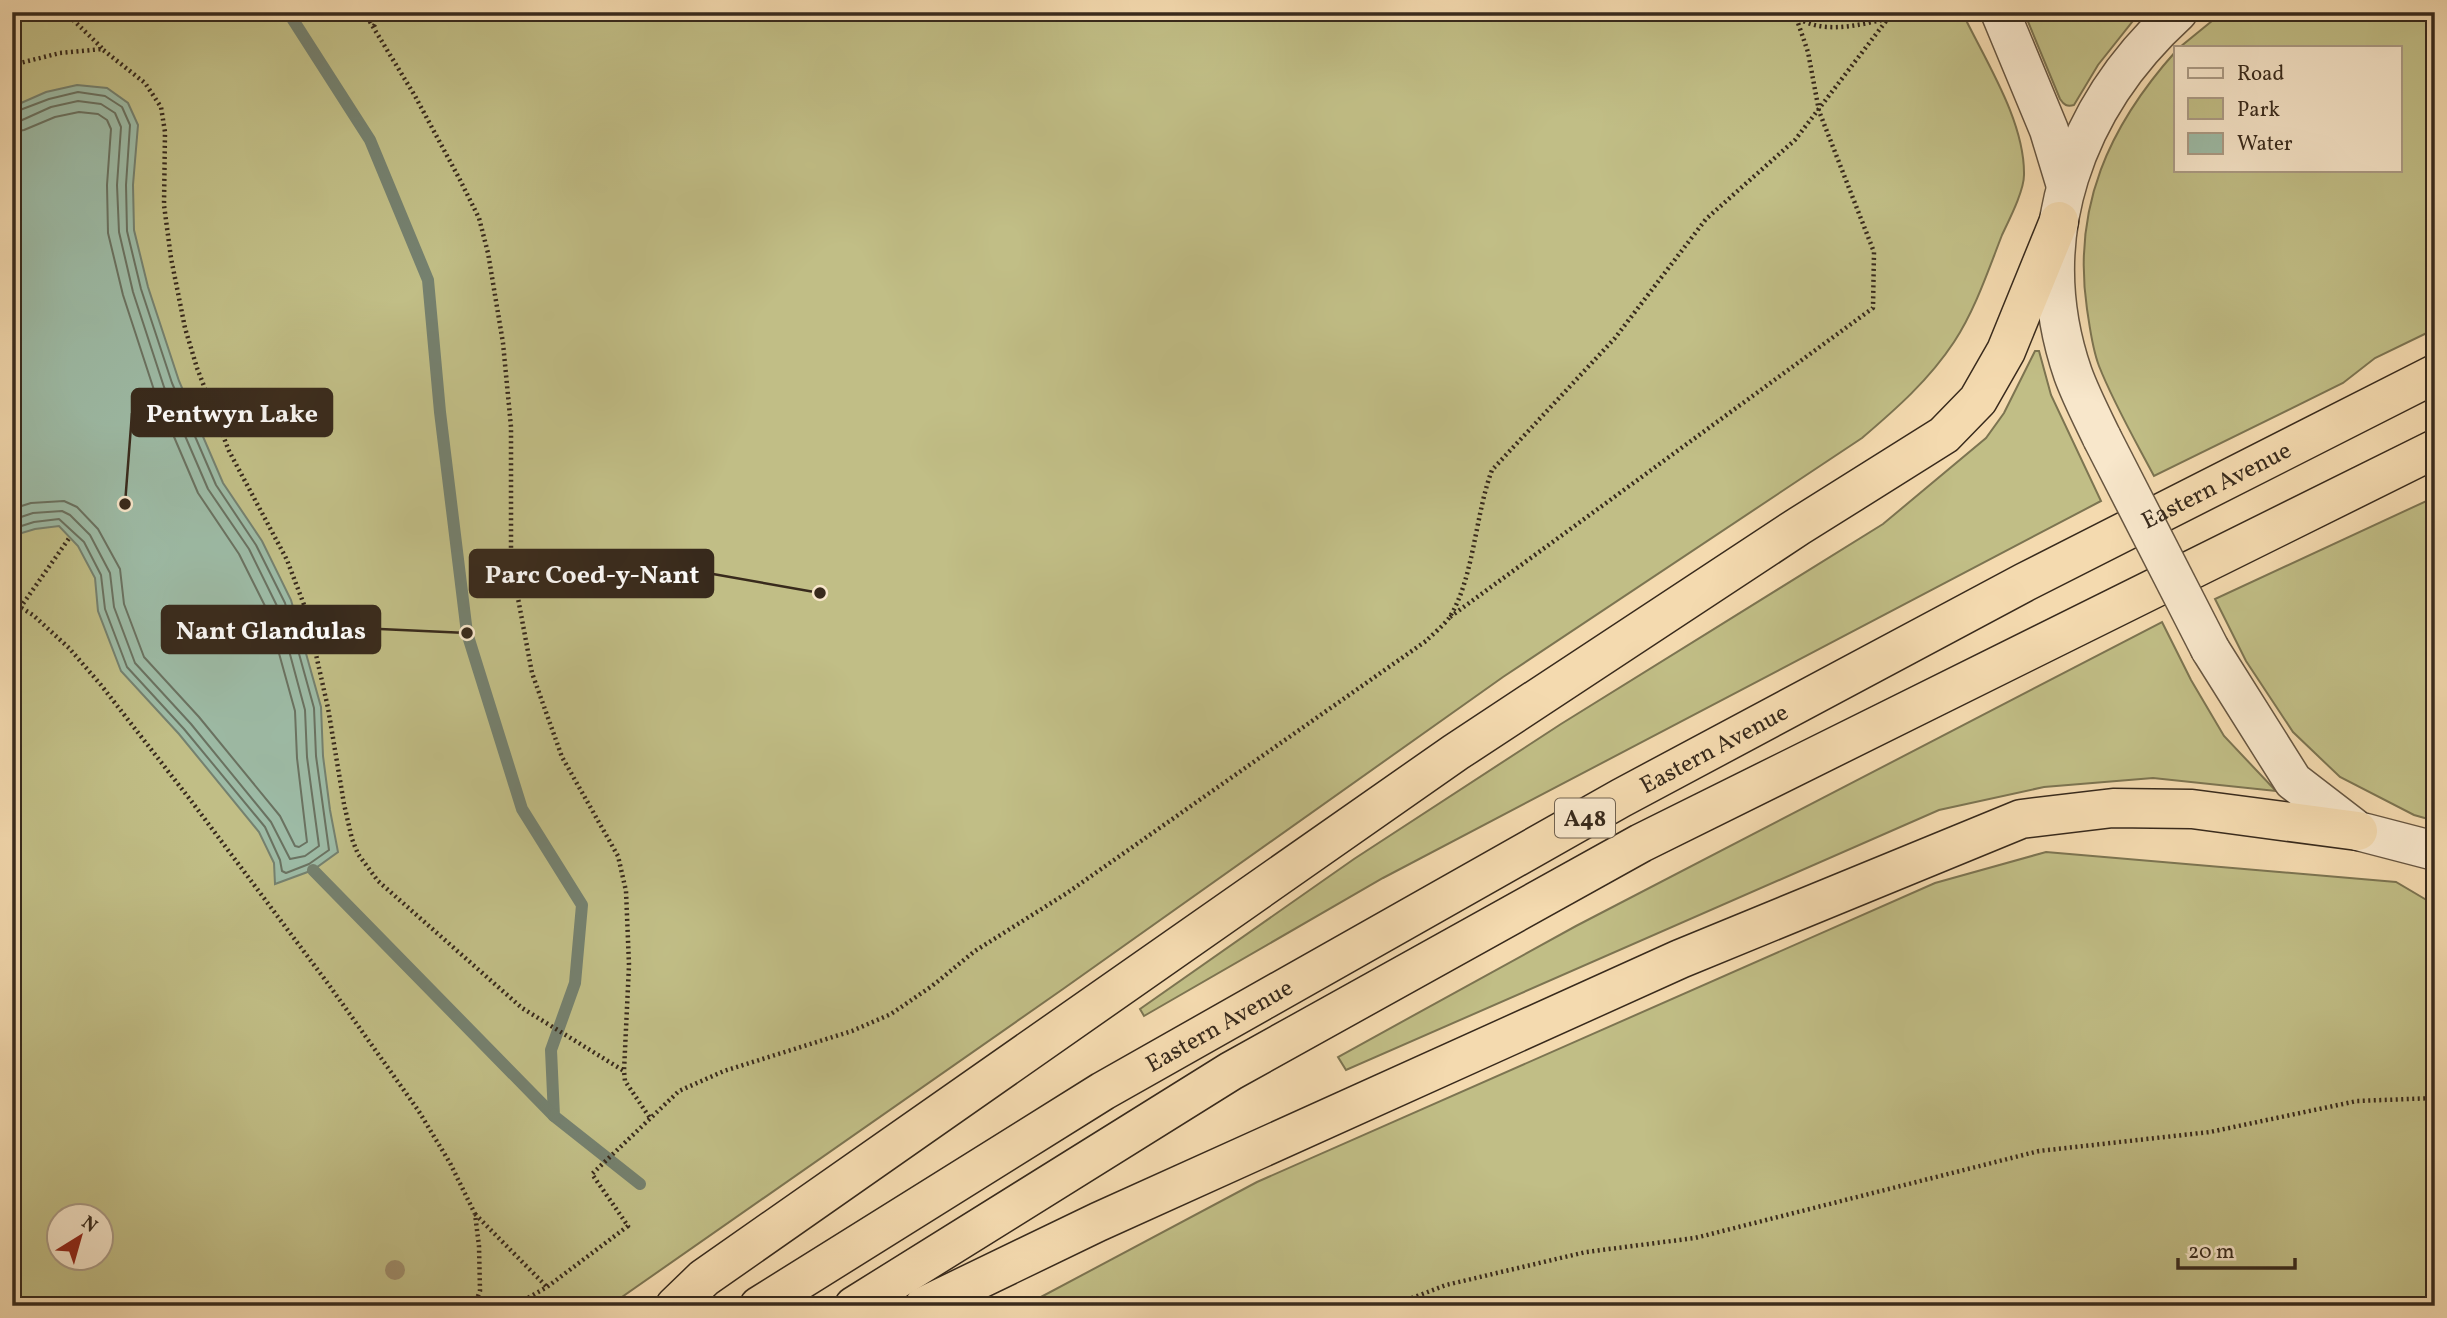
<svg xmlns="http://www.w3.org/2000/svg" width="2447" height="1318" font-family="Vollkorn,serif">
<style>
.green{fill:#c1be86;stroke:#7c7451;stroke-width:2;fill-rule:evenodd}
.water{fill:#9dbba6;stroke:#75816f;stroke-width:2}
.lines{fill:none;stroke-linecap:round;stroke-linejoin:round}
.shore{stroke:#6a7261;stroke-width:2}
.stream{stroke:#75816f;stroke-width:12}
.tertiary-casing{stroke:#675641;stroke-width:41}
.trunk-casing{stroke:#382a1c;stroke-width:41}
.path{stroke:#382a1c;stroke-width:4.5;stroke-dasharray:2 3.5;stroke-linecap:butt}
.tertiary{stroke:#f8e7cb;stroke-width:38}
.trunk{stroke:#f4daaf;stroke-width:38}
.tertiary-bridge-casing{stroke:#675641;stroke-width:41;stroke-linecap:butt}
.tertiary-bridge{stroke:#f8e7cb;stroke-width:38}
.tree{fill:#9f8e6c}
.labels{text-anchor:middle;stroke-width:7;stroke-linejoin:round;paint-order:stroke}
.shield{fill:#f8e7cb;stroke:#726350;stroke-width:2}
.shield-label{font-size:23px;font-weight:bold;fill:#382a1c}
.street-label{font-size:24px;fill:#382a1c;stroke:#f8e7cb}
.leader{fill:none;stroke:#382a1c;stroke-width:2.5}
.callout-dot{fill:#382a1c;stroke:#f8e7cb;stroke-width:2.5}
.callout{fill:#382a1c;stroke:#382a1c;stroke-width:2.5}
.callout-label{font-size:26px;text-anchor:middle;font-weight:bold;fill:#fff}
</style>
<rect width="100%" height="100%" fill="#f4daaf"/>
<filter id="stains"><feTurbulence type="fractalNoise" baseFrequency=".00286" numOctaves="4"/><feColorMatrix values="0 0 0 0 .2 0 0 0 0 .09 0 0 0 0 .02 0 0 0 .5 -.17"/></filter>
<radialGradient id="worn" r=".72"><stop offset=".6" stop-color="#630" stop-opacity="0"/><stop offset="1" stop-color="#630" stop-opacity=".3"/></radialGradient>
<!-- green -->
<g class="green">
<path d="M12 12H1962C1985 60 2025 121 2024 175 2024 191 2009 220 2002 235 1988 271 1975 310 1954 342 1929 380 1896 409 1862 438L1503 677 1063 989 609 1306H12ZM60 1216H102V1258H60Z"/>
<path d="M2024 12H2137L2136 17 2098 65 2074 105C2067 107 2064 105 2060 99Z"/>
<path d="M2223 12H2435V329L2375 358 2343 383 2154 476C2135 440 2114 404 2099 366 2092 348 2090 328 2087 309 2072 207 2109 126 2176 51V170H2400V47H2180Z"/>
<polygon points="2035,351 2039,351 2051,395 2101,501 1383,878 1144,1016 1140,1009 1354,859 1561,724 1883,524 1986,438 2004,413"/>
<polygon points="2435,497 2435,821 2414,815 2340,777 2293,732 2246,661 2215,599"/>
<polygon points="2162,622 2191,680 2224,736 2276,791 2153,778 2044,787 1939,810 1346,1070 1338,1057 1576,926"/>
<polygon points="2046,852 2396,882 2435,905 2435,1306 1024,1306 1257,1182 1935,883"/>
</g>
<!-- water -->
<polygon class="water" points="77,85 107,88 128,103 138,125 133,185 134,230 148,287 179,381 223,483 262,541 291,600 321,707 323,756 330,810 338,852 313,870 275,884 274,863 259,832 179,734 121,671 98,611 95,578 78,546 59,526 35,529 12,536 12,107 46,92"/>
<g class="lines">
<!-- shore -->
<g class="shore">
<polyline points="12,113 49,99 78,92 105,96 122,107 130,125 126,185 127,231 141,289 172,383 216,485 256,545 285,603 314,708 316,756 329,850 309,864 286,873 282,871 280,860 265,827 184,729 127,667 105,609 101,575 84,542 59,519 34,522 12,529"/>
<polyline points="12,122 20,121 51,107 78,101 101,104 115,113 121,127 117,185 119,232 133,292 164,387 208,489 249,549 277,606 305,710 307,757 319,846 305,856 290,859 271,822 191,724 135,663 114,607 110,573 90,535 70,515 62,511 33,513 12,520"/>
<polyline points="12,132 24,130 55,117 79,112 98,114 107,120 111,129 107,185 108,233 123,295 154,390 198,493 239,554 267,610 295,711 297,758 307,842 299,847 295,846 280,816 199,717 144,657 124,604 120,569 98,529 77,507 64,501 31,503 12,509"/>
</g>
<!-- stream -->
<g class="stream">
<polyline points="288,12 370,140 428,280 440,412 467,633 522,809 582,905 575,983 551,1050 554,1116 640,1184"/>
<polyline points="313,870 554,1116"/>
</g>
<!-- tertiary casing -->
<g class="tertiary-casing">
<g id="tertiary">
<polyline points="2000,12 2049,130 2066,186"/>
<path d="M2102 438C2092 417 2081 396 2073 374 2026 238 2075 106 2178 12"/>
<polyline points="2210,649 2293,781 2358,831 2435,851"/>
</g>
</g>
<!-- trunk casing -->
<g class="trunk-casing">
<g id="trunk">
<polyline points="675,1306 704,1278 1456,752 1799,526 1944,435 1978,400 2006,351 2059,221"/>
<path id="s1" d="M759 1306 1103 1091 1621 798 2025 582 2435 374"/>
<polyline points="854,1306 1231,1071 1641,843 2435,449"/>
<polyline points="924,1306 1098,1222 1680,959 2021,819 2113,808 2192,809 2358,831"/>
</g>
</g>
<!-- path -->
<g class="path">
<polyline points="65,12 102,48"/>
<polyline points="364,12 415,96 459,178 479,218 488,253 503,343 511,427 511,561 532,673 562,757 618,856 626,891 629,965 624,1071"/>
<path d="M1790 12C1816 36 1855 26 1886 19"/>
<polyline points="374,26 381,12"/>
<polyline points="12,65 60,53 102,49 145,83 161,107 165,132 164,205 171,258 185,328 197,368 229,451 287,560 306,610 328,708 344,804 352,839 358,854 378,881 522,1008 624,1071 625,1081 650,1118"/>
<polyline points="12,602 33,615 69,648 101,685 192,802 329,985 418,1110 450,1163 475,1214 479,1246 480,1291 474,1306"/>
<polyline points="20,608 70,537"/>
<polyline points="1450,617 1873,308 1874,252 1819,111 1808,52 1796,17"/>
<polyline points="475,1214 547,1287"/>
<path d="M514 1306 547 1287 628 1226 592 1174 679 1091 724 1071 852 1031 891 1014 932 986 975 951 1067 893 1426 641C1433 634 1443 626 1449 618 1474 579 1475 515 1492 470L1615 338 1706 219 1795 140 1893 12"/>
<polyline points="1391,1306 1446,1285 1586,1252 1695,1238 2039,1151 2210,1132 2357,1101 2435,1098"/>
</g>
<!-- tertiary -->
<use href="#tertiary" class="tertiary"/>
<!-- trunk -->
<use href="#trunk" class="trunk"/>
<!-- tertiary-bridge casing -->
<g class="tertiary-bridge-casing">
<polyline id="tertiary-bridge" points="2102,438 2210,649"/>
</g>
<!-- tertiary-bridge -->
<use href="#tertiary-bridge" class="tertiary-bridge"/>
</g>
<!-- trees -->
<circle class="tree" cx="395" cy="1270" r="10"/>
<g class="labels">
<!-- shield labels -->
<rect class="shield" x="1555" y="798.5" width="60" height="39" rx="5"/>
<g class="shield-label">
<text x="1585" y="826">A48</text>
</g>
<!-- street labels -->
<g class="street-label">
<text dy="8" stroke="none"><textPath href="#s1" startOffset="1673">Eastern Avenue</textPath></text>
<text dy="8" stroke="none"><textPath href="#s1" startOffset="1106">Eastern Avenue</textPath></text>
<text dy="8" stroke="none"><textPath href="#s1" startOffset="539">Eastern Avenue</textPath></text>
</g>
</g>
<!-- callouts -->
<path class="leader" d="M125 504L132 413M820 593L713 574M467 633L380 629"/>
<g class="callout-dot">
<circle cx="125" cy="504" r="7"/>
<circle cx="820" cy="593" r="7"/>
<circle cx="467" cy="633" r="7"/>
</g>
<g class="callout">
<rect x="132" y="389" width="200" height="47" rx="7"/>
<rect x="470" y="550" width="243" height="47" rx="7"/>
<rect x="162" y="606" width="218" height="47" rx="7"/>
</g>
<g class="callout-label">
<text x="232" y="422">Pentwyn Lake</text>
<text x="592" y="583">Parc Coed-y-Nant</text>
<text x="271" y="639">Nant Glandulas</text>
</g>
<!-- margin -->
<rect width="2447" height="1318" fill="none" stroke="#f4daaf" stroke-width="42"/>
<rect x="14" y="14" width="2419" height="1290" fill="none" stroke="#382a1c" stroke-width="3.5"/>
<rect x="21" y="21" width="2405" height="1276" fill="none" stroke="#382a1c" stroke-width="2"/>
<!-- legend -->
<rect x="2174" y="46" width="228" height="126" fill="#f8e7cb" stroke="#ab9b85" stroke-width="2"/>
<rect x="2188" y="68" width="35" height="10" fill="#f8e7cb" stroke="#ab9b85" stroke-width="2"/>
<text x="2237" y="80" font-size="21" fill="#382a1c">Road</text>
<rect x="2188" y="98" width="35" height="21" fill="#c1be86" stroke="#ab9b85" stroke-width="2"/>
<text x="2237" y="116" font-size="21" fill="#382a1c">Park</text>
<rect x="2188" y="133" width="35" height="21" fill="#9dbba6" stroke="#ab9b85" stroke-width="2"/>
<text x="2237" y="150" font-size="21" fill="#382a1c">Water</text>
<!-- north arrow -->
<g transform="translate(80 1237) rotate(37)"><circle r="33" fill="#f8e7cb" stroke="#ab9b85" stroke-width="2"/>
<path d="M0-5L12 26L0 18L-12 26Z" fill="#8f2418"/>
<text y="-10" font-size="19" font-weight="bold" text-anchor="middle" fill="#382a1c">N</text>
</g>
<!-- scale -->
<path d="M2178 1258v10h117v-10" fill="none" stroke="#382a1c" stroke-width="3.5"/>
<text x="2188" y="1258" font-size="21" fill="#382a1c" stroke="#f8e7cb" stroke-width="5" paint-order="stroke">20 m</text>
<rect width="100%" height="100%" filter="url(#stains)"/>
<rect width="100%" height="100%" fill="url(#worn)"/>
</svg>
